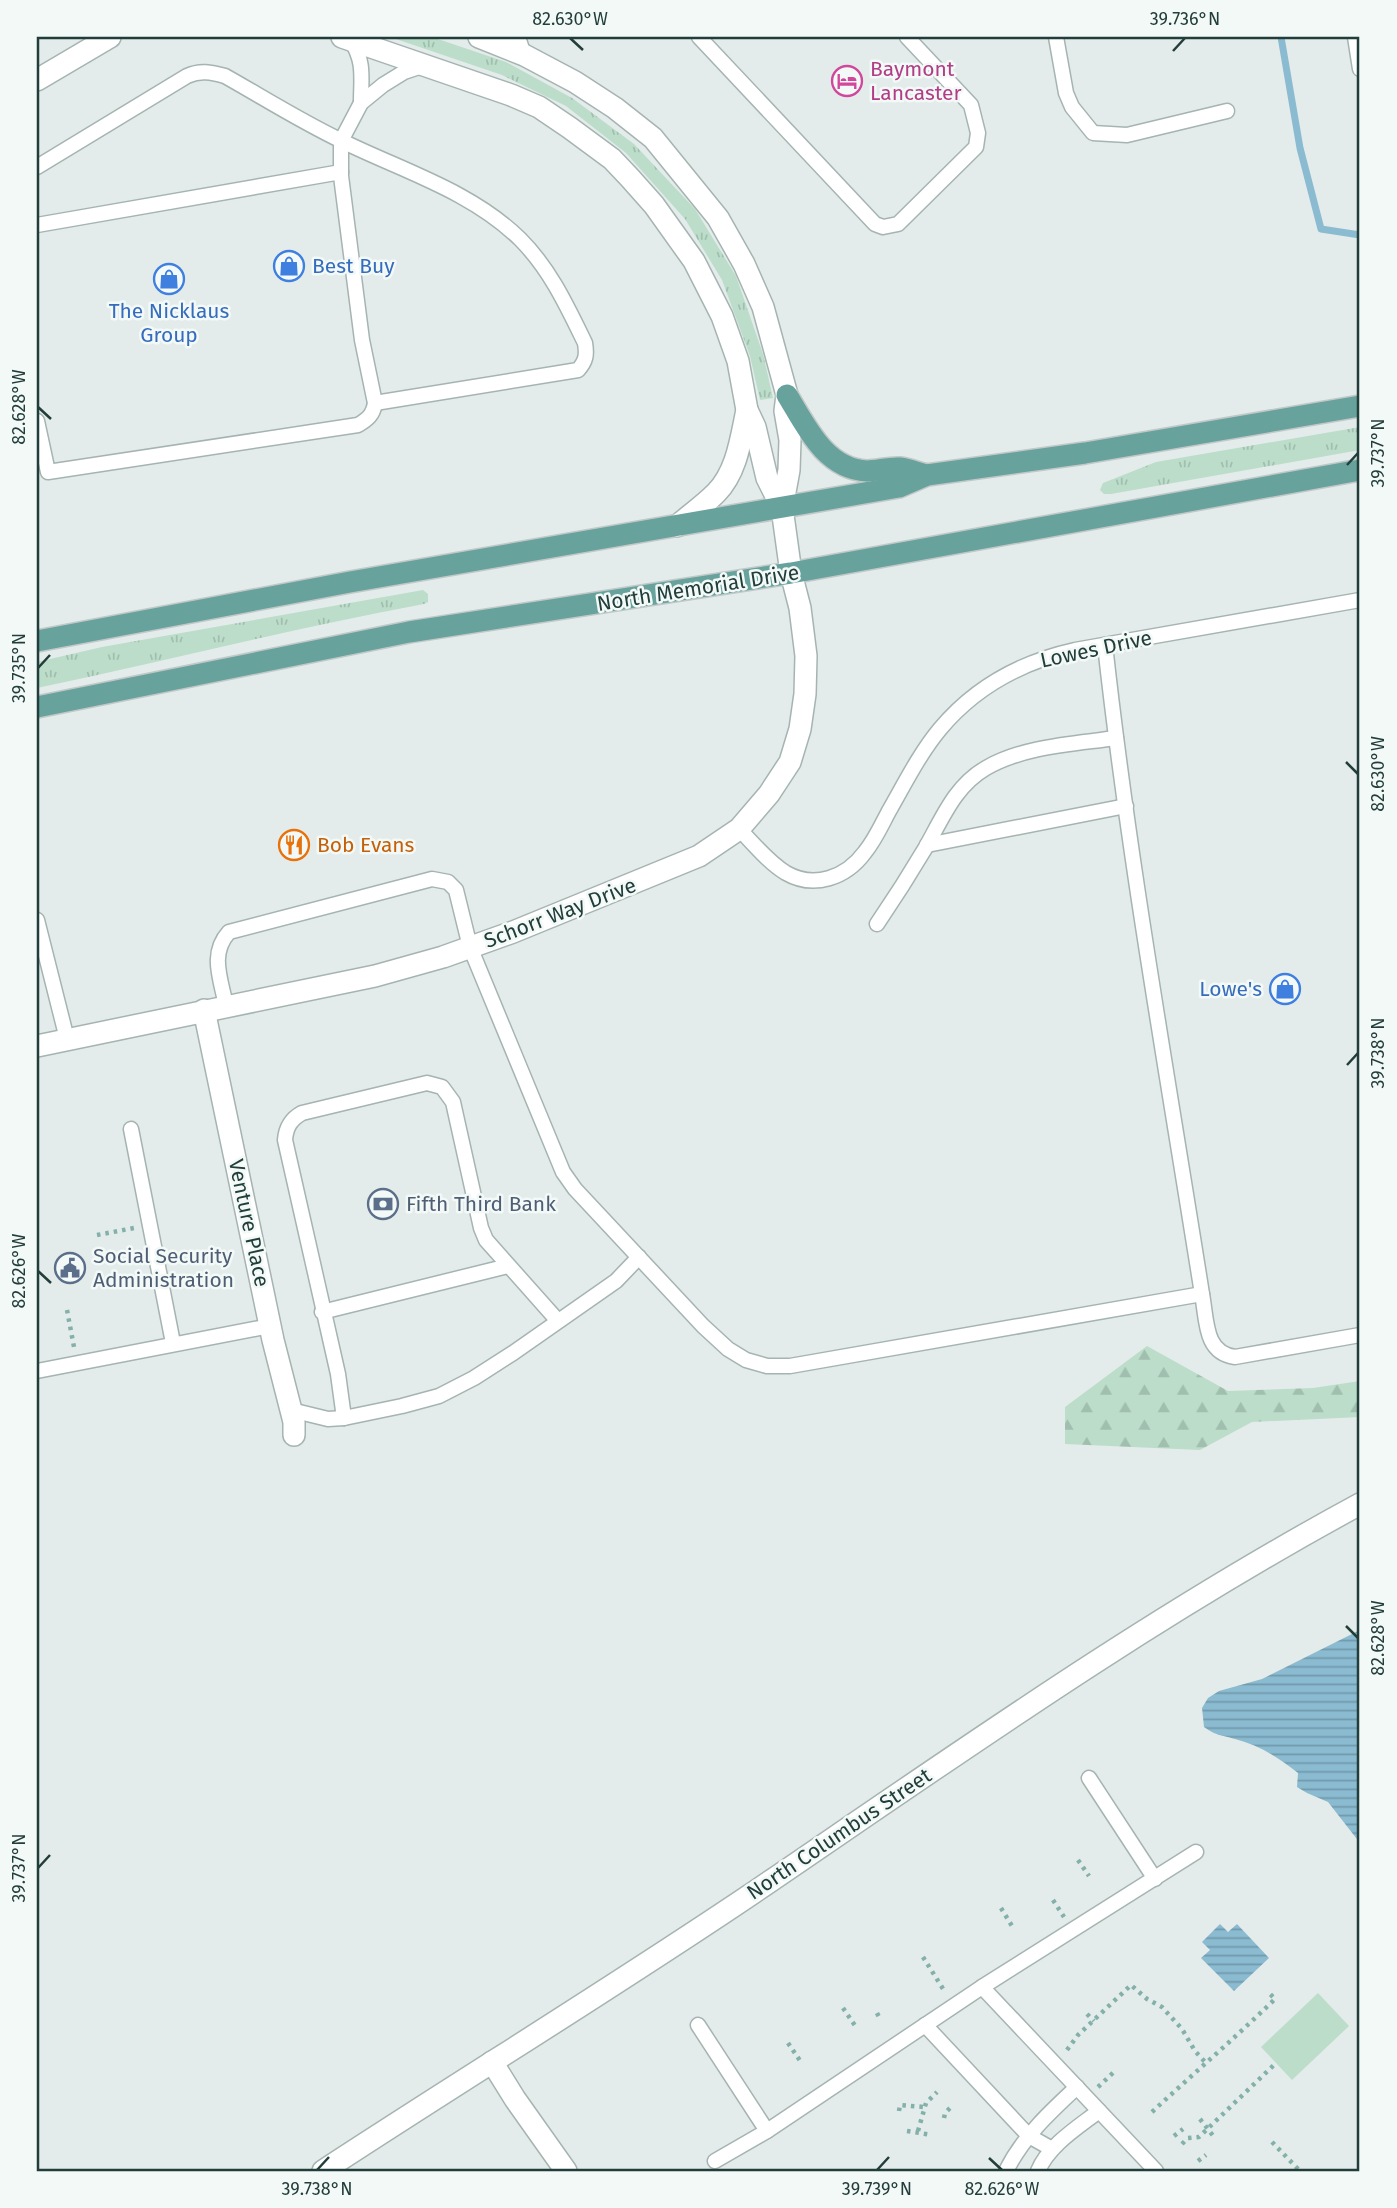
<svg xmlns="http://www.w3.org/2000/svg" width="1397" height="2208" font-family="'Fira Sans',sans-serif">
<style>
.grass{fill:url(#grass-tufts)}
.forest{fill:url(#forest-firs)}
.park{fill:#bcddca}
.water{fill:url(#water-rules)}
.lines{fill:none;stroke-linecap:round;stroke-linejoin:round}
.stream{stroke:#8bbbd1;stroke-width:7}
.lane-casing{stroke:#a5b4b2;stroke-width:17}
.street-casing{stroke:#a5b4b2;stroke-width:24}
.primary-casing{stroke:#c1c9c8;stroke-width:24}
.path{stroke:#83b0a9;stroke-width:4.5;stroke-dasharray:3.5 5;stroke-linecap:butt}
.lane{stroke:#fff;stroke-width:14}
.street{stroke:#fff;stroke-width:21}
.primary{stroke:#67a29c;stroke-width:21}
.ticks{fill:none;stroke:#223e3b;stroke-width:2.5}
.labels{text-anchor:middle;stroke-width:5;stroke-linejoin:round;paint-order:stroke}
.hotel-label{font-size:21px;fill:#b23c85;stroke:#f3f9f7;text-anchor:start}
.shop-label{font-size:21px;fill:#366cbe;stroke:#f3f9f7;text-anchor:start}
.street-label{font-size:21px;fill:#223e3b;stroke:#f3f9f7}
.food-label{font-size:21px;fill:#c56008;stroke:#f3f9f7;text-anchor:start}
.service-label{font-size:21px;fill:#4e5e75;stroke:#f3f9f7;text-anchor:start}
.neatline{fill:none;stroke:#223e3b;stroke-width:2.5}
.ticks-label{font-size:18px;text-anchor:middle;fill:#223e3b}
</style>
<defs>
<pattern id="grass-tufts" width="24" height="20" patternUnits="userSpaceOnUse" patternTransform="scale(1.75)"><rect width="24" height="20" fill="#bcddca"/><path d="M3 7l-1-3M5 7V3M7 7l1-3M15 17l-1-3M17 17v-4M19 17l1-3" fill="none" stroke="#a1bfae"/></pattern>
<pattern id="forest-firs" width="22" height="20" patternUnits="userSpaceOnUse" patternTransform="scale(1.75)"><rect width="22" height="20" fill="#bcddca"/><path d="M5 1l3.5 6h-7zM16 11l3.5 6h-7z" fill="#a1bfae"/></pattern>
<pattern id="water-rules" width="6" height="5" patternUnits="userSpaceOnUse" patternTransform="scale(1.75)"><rect width="6" height="5" fill="#8bbbd1"/><path d="M0 2.5h6" fill="none" stroke="#7199ab"/></pattern>
</defs>
<rect width="100%" height="100%" fill="#e3ecea"/>
<!-- grass -->
<g class="grass">
<polygon points="390,37 432,37 506,62 572,98 634,144 695,209 736,276 763,354 773,398 760,400 750,356 722,280 685,219 626,153 566,106 502,75"/>
<polygon points="1360,427 1360,450 1111,494 1104,494 1100,490 1103,483 1156,462"/>
<path d="M423 590 428 594V602L424 604C294 628 166 661 37 688V662L102 647Z"/>
</g>
<!-- forest -->
<polygon class="forest" points="1147,1346 1228,1391 1313,1388 1360,1381 1360,1417 1252,1422 1200,1450 1065,1444 1065,1407"/>
<!-- park -->
<polygon class="park" points="1318,1993 1349,2026 1292,2080 1261,2047"/>
<!-- water -->
<g class="water">
<path d="M1360 1630V1843L1328 1802 1307 1793 1297 1787 1298 1773C1279 1758 1259 1745 1235 1739 1219 1734 1219 1737 1204 1727L1202 1708 1208 1698 1219 1691 1262 1679Z"/>
<polygon points="1220,1924 1228,1932 1237,1924 1269,1958 1234,1991 1201,1958 1210,1950 1202,1942"/>
</g>
<g class="lines">
<!-- stream -->
<polyline class="stream" points="1281,37 1300,148 1321,229 1360,235"/>
<!-- lane casing -->
<g class="lane-casing">
<g id="lane">
<polyline points="518,37 524,55"/>
<polyline points="699,37 875,224 883,227 898,224 976,147 978,133 971,105 907,37"/>
<polyline points="1056,37 1066,93 1072,107 1093,133 1127,135 1227,111"/>
<polyline points="1355,37 1360,69"/>
<path d="M351 40C365 63 361 77 361 103"/>
<path d="M37 167 187 76C200 70 211 72 225 76 264 98 302 122 342 141 403 171 471 191 520 239 550 269 567 306 585 343 587 355 586 361 578 370L375 403"/>
<polyline points="37,225 341,172"/>
<path d="M37 421 48 472 358 425C368 419 373 415 375 403L362 340 341 176V141L361 103 383 85 404 72 425 65"/>
<path d="M739 829C754 844 768 862 786 873 814 889 846 878 865 852 875 840 882 824 889 811 905 783 920 753 940 729 976 686 1021 662 1075 650L1360 600"/>
<polyline points="927,845 1126,806"/>
<polyline points="37,920 67,1039"/>
<path d="M877 924C894 899 910 874 926 847 943 817 955 786 986 768 1024 746 1074 744 1116 738"/>
<path d="M226 1006C221 979 209 954 229 932L432 879 448 882 456 890 470 947 563 1172 575 1189 703 1326 728 1349 746 1360 767 1366H790L1202 1294C1168 1078 1129 862 1105 645"/>
<polyline points="131,1129 173,1343"/>
<path d="M1202 1294C1207 1320 1204 1353 1235 1357L1360 1335"/>
<polyline points="322,1312 508,1266"/>
<polyline points="37,1371 270,1326"/>
<polyline points="291,1410 328,1419 344,1418 402,1406 439,1396 474,1378 513,1353 616,1281 639,1257"/>
<path d="M344 1418 338 1374 285 1140C286 1127 291 1119 302 1113L427 1083 442 1087 453 1102 481 1228 486 1240 558 1321"/>
<polyline points="1089,1778 1155,1879"/>
<polyline points="982,1987 1156,2171"/>
<polyline points="698,2025 767,2131"/>
<polyline points="925,2025 1029,2136 1052,2149"/>
<polyline points="715,2161 767,2131 982,1987 1196,1852"/>
<path d="M1006 2171C1023 2137 1049 2113 1077 2087"/>
<path d="M1038 2171C1049 2145 1077 2128 1099 2111"/>
</g>
</g>
<!-- street casing -->
<g class="street-casing">
<g id="street">
<polyline points="342,37 511,95 539,107 570,128 612,159 630,178 654,205 694,261 722,316 738,361 747,410 755,427 767,478 782,508"/>
<polyline points="37,80 110,37"/>
<path d="M677 526C690 515 704 505 716 493 737 472 741 438 747 410"/>
<polyline points="204,1010 273,1340 294,1422 294,1435"/>
<polyline points="37,1046 375,976 443,957 513,932 699,856 739,829 769,794 790,762 800,729 805,694 806,656 800,608 791,573 782,508 789,470 790,440 785,411 787,395 763,307 744,264 718,218 653,138 615,108 575,82 524,55 479,37"/>
<polyline points="492,2062 515,2099 566,2171"/>
<path d="M323 2171C465 2078 609 1990 750 1895 950 1759 1147 1619 1360 1504"/>
</g>
</g>
<!-- primary casing -->
<g class="primary-casing">
<g id="primary">
<path d="M787 395C806 426 825 469 867 471 878 471 889 467 900 468 909 469 918 473 927 475"/>
<polyline points="37,641 350,582 899,487 927,475 1085,453 1360,406"/>
<polyline points="37,707 409,632 791,573 1360,470"/>
</g>
</g>
<!-- path -->
<g class="path">
<polyline points="97,1235 134,1228"/>
<polyline points="67,1310 74,1347"/>
<polyline points="1078,1860 1089,1876"/>
<polyline points="1053,1900 1064,1917"/>
<polyline points="1001,1908 1012,1926"/>
<polyline points="923,1957 945,1992"/>
<polyline points="843,2008 856,2027"/>
<polyline points="877,2013 879,2017"/>
<polyline points="1087,2014 1094,2021"/>
<polyline points="788,2043 801,2062"/>
<polyline points="1067,2050 1078,2035 1131,1985 1147,1999 1162,2007 1182,2029 1195,2051 1205,2062"/>
<polyline points="1098,2087 1115,2071"/>
<polyline points="899,2111 900,2105 924,2107"/>
<path d="M1152 2112C1193 2074 1235 2038 1275 1999L1270 1994"/>
<polyline points="944,2118 945,2113 951,2107"/>
<polyline points="1200,2119 1214,2137"/>
<polyline points="907,2131 932,2135"/>
<polyline points="918,2131 926,2103 937,2092"/>
<polyline points="1174,2136 1183,2129"/>
<polyline points="1272,2142 1300,2171"/>
<polyline points="1182,2144 1188,2138 1199,2137 1276,2063"/>
<polyline points="1198,2161 1206,2155"/>
</g>
<!-- lane -->
<use href="#lane" class="lane"/>
<!-- street -->
<use href="#street" class="street"/>
<!-- primary -->
<use href="#primary" class="primary"/>
</g>
<!-- ticks -->
<path class="ticks" d="M570 38 583 50M1173 51 1185 38M38 407 51 419M1347 465 1358 453M38 668 50 655M1346 762 1358 774M1347 1065 1358 1053M38 1271 51 1283M1346 1626 1358 1638M38 1868 50 1855M989 2158 1002 2170M317 2170 329 2157M877 2170 889 2157"/>
<!-- icons -->
<defs>
<g id="hotel-ring" transform="scale(1.575)"><circle r="9.5" fill="#f3f9f7" stroke="#d1479c" stroke-width="1.5"/><path d="M-6-4.5h1.5V1H6V5H4.5V3h-9V5H-6ZM-4 0a1.8 1.8 0 1 1 3.6 0ZM.5 0V-2.5h3Q6-2.5 6 0Z" fill="#d1479c"/></g>
<g id="shop-ring" transform="scale(1.575)"><circle r="9.5" fill="#f3f9f7" stroke="#3f7fe0" stroke-width="1.5"/><path d="M-5-2.5h2.3a2.7 3.5 0 0 1 5.4 0H5L5.5 6h-11ZM-1.5-2.5h3a1.5 2.3 0 0 0-3 0Z" fill="#3f7fe0"/></g>
<g id="restaurant-ring" transform="scale(1.575)"><circle r="9.5" fill="#f3f9f7" stroke="#e8710a" stroke-width="1.5"/><path d="M-5-6h1v4h1v-4h1v4h1v-4h1v5L-1.5 .5V6h-2V.5L-5-1ZM5-6V6H3V1.5H1.5Q1.5-4 5-6Z" fill="#e8710a"/></g>
<g id="bank-ring" transform="scale(1.575)"><circle r="9.5" fill="#f3f9f7" stroke="#5c6f8a" stroke-width="1.5"/><path d="M-6-4H6V4H-6ZM0-2.3a2.3 2.3 0 1 0 0 4.6a2.3 2.3 0 1 0 0-4.6Z" fill="#5c6f8a"/></g>
<g id="civic-ring" transform="scale(1.575)"><circle r="9.5" fill="#f3f9f7" stroke="#5c6f8a" stroke-width="1.5"/><path d="M-.6-6.5H3V-4.5H.6V-3L4-1V1h2V6H-6V1h2V-1L-.6-3ZM-1.2 2.5V6h2.4V2.5Z" fill="#5c6f8a"/></g>
</defs>
<g fill-rule="evenodd">
<use href="#hotel-ring" x="847" y="81"/>
<use href="#shop-ring" x="289" y="266"/>
<use href="#shop-ring" x="169" y="279"/>
<use href="#restaurant-ring" x="294" y="845"/>
<use href="#shop-ring" x="1285" y="989"/>
<use href="#bank-ring" x="383" y="1204"/>
<use href="#civic-ring" x="70" y="1268"/>
</g>
<g class="labels">
<!-- hotel labels -->
<g class="hotel-label">
<text x="870" y="76">Baymont<tspan x="870" dy="24">Lancaster</tspan></text>
</g>
<!-- shop labels -->
<g class="shop-label">
<text x="312" y="273">Best Buy</text>
<text x="169" y="318" text-anchor="middle">The Nicklaus<tspan x="169" dy="24">Group</tspan></text>
<text x="1262" y="996" text-anchor="end">Lowe's</text>
</g>
<!-- street labels -->
<g class="street-label">
<text transform="translate(698 588) rotate(-9)" y="7">North Memorial Drive</text>
<text transform="translate(1096 649) rotate(-12)" y="7">Lowes Drive</text>
<text transform="translate(560 913) rotate(-21)" y="7">Schorr Way Drive</text>
<text transform="translate(249 1223) rotate(78)" y="7">Venture Place</text>
<text transform="translate(839 1834) rotate(-34)" y="7">North Columbus Street</text>
</g>
<!-- food labels -->
<g class="food-label">
<text x="317" y="852">Bob Evans</text>
</g>
<!-- service labels -->
<g class="service-label">
<text x="406" y="1211">Fifth Third Bank</text>
<text x="93" y="1263">Social Security<tspan x="93" dy="24">Administration</tspan></text>
</g>
</g>
<!-- border -->
<rect width="1397" height="2208" fill="none" stroke="#f3f9f7" stroke-width="77"/>
<rect x="38" y="38" width="1320" height="2132" class="neatline"/>
<g class="ticks-label">
<text x="570" y="25">82.630°W</text>
<text x="1185" y="25">39.736°N</text>
<text transform="translate(19 407) rotate(-90)" y="6">82.628°W</text>
<text transform="translate(1378 453) rotate(-90)" y="6">39.737°N</text>
<text transform="translate(19 668) rotate(-90)" y="6">39.735°N</text>
<text transform="translate(1378 774) rotate(-90)" y="6">82.630°W</text>
<text transform="translate(1378 1053) rotate(-90)" y="6">39.738°N</text>
<text transform="translate(19 1271) rotate(-90)" y="6">82.626°W</text>
<text transform="translate(1378 1638) rotate(-90)" y="6">82.628°W</text>
<text transform="translate(19 1868) rotate(-90)" y="6">39.737°N</text>
<text x="317" y="2195">39.738°N</text>
<text x="877" y="2195">39.739°N</text>
<text x="1002" y="2195">82.626°W</text>
</g>
</svg>
